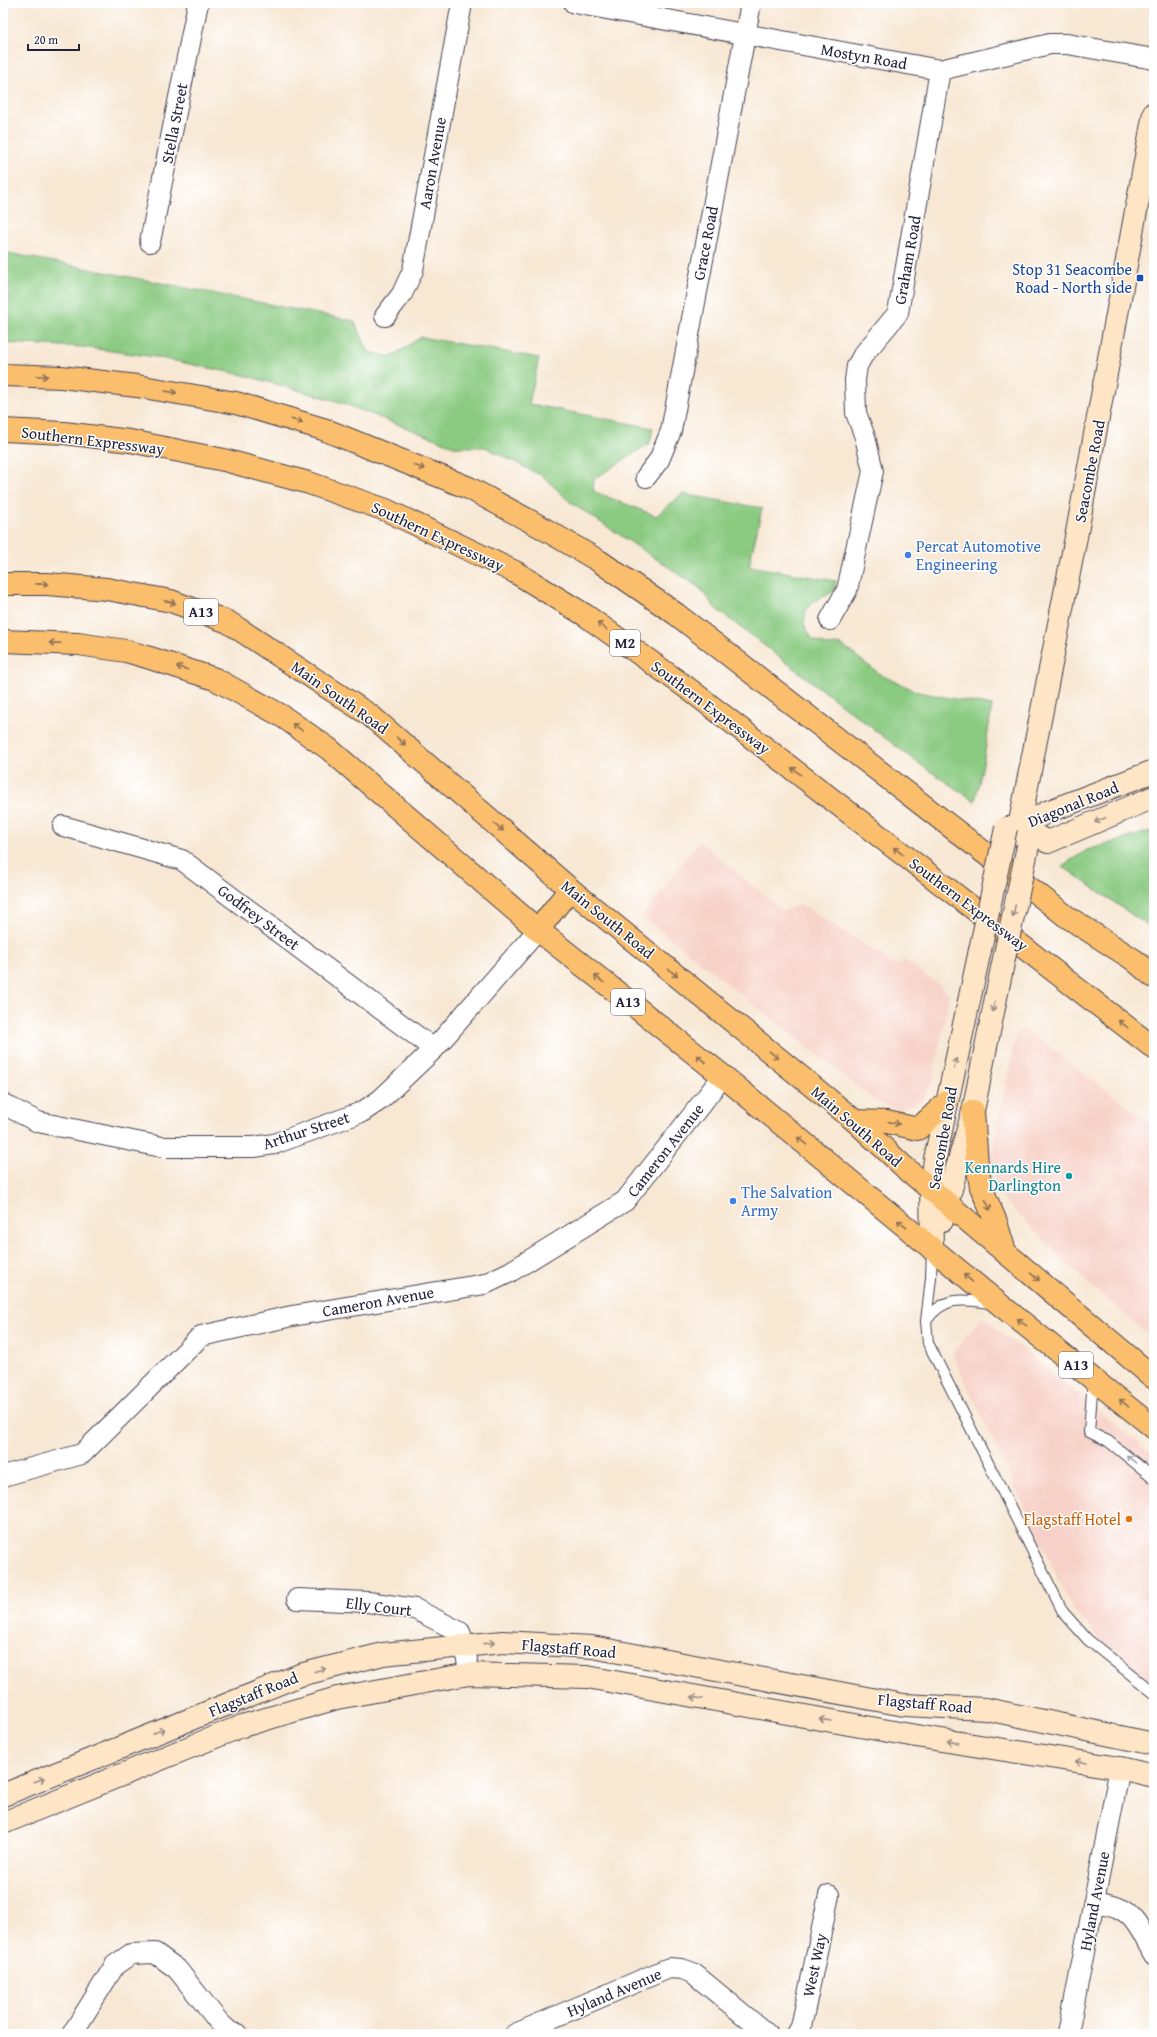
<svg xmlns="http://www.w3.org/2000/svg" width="1157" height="2037" font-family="'Gentium Book Plus',serif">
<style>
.built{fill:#f7d1c7}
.green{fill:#8aca81;stroke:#56765e}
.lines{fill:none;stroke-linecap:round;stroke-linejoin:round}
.lane-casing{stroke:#424052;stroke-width:12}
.street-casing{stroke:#424052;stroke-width:22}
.secondary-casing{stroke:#424052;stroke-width:24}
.highway-casing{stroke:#424052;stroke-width:24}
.lane{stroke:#fff;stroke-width:10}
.street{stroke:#fff;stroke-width:20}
.secondary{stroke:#fde5c5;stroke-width:22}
.highway{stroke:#fabe6d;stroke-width:22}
.secondary-bridge-casing{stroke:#424052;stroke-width:24;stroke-linecap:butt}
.secondary-bridge{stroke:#fde5c5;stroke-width:22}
.oneway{stroke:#8e7054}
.oneway2{stroke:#9a8d87}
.oneway3{stroke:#9c9ca7}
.transit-dot{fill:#1a4fb4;stroke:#fff;stroke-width:1.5}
.shop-dot{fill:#3f7fe0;stroke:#fff;stroke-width:1.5}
.culture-dot{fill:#0f9aa8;stroke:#fff;stroke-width:1.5}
.food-dot{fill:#e8710a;stroke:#fff;stroke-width:1.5}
.labels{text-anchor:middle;stroke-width:3;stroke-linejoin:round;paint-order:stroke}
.shield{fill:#fff;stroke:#646476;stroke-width:1}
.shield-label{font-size:15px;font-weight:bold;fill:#22223b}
.street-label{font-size:16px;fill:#22223b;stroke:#fff}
.transit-label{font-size:16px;fill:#164399;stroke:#fff;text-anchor:end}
.shop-label{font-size:16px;fill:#366cbe;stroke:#fff;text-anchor:start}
.culture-label{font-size:16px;fill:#0d838f;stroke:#fff;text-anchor:end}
.food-label{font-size:16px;fill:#c56008;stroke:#fff;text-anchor:end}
</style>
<rect width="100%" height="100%" fill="#fff"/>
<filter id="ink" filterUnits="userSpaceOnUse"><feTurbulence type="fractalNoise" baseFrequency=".025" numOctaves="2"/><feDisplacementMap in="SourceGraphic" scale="8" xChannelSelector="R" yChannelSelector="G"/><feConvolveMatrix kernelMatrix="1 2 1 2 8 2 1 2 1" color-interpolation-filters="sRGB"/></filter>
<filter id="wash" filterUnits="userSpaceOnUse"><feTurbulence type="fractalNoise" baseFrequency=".012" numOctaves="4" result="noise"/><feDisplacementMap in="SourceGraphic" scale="16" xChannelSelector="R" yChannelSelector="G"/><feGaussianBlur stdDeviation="0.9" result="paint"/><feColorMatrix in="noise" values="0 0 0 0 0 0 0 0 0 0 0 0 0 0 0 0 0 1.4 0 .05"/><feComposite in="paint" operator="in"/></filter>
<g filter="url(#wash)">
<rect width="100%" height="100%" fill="#f7e7d3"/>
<!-- built -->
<g class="built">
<polygon points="699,841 783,911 801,904 897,966 903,959 950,993 933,1079 921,1102 898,1110 877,1102 642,916"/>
<polygon points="1025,1029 1154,1126 1154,1340 1068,1265 998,1193 991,1156 1017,1032"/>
<polygon points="982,1317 1154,1455 1154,1683 1108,1647 1072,1608 952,1353"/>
</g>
<!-- green -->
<g class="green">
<polygon points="3,252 354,321 369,352 391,357 421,337 539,358 529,404 653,428 650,443 594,479 593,491 656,516 682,494 762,508 749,566 836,581 833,592 815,601 806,609 804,624 812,639 829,646 840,644 881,675 918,692 992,706 983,764 975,801 918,763 715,608 700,588 570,502 544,477 485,447 456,447 337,401 243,375 155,357 83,347 3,343"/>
<polygon points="1154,830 1154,930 1062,866 1087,850"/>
</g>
</g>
<g filter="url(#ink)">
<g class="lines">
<!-- lane casing -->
<g class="lane-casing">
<g id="lane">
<polyline points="932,1250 931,1278 926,1321 928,1343 1063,1612 1088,1640 1154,1693"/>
<path d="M926 1321C945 1294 964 1300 992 1303"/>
<polyline points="1093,1379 1089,1432 1108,1441 1154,1478"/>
</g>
</g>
<!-- street casing -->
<g class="street-casing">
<g id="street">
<polyline points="574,3 940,70 1050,44 1067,44 1154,59"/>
<polyline points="150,242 198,3"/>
<polyline points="385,316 402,294 413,270 462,3"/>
<polyline points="646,477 659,460 671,431 751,3"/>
<polyline points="830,620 847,590 873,471 865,437 856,413 855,380 857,366 863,355 898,313 940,70"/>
<polyline points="63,826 182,860 434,1049"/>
<polyline points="3,1104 38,1122 162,1147 254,1147 274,1144 362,1112 380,1100 434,1049 538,930"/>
<polyline points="3,1476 82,1454 201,1336 292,1316 485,1284 510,1272 625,1201 723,1076"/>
<polyline points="297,1599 368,1602 415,1609 460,1632 465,1646 469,1674"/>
<path d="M1094 1902C1101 1904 1109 1904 1116 1907 1136 1914 1144 1938 1154 1955"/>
<polyline points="72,2034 115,1965 131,1954 155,1953 177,1969 219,2022 231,2033 238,2034"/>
<polyline points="515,2034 669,1968 682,1969 693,1973 767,2034"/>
<polyline points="797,2034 801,2027 829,1895"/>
<polyline points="1068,2034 1120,1768"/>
</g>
</g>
<!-- secondary casing -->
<g class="secondary-casing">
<g id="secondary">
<polyline points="1019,827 1048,842 1154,797"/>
<polyline points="1009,828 1019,827 1047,812 1154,771"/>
<polyline points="1028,846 1019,827 1077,532 1154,113"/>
<polyline points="942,1221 973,1111 1002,968"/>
<polyline points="932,1249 931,1190 935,1159 980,950"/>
<polyline points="3,1795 300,1675 383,1654 503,1642 592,1647 904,1705 986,1709 1154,1744"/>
<polyline points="3,1823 242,1726 337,1698 469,1674 587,1677 916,1736 1120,1768 1154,1776"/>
</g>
</g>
<!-- highway casing -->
<g class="highway-casing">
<g id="highway">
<polyline points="3,375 61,377 137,386 236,403 323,429 469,488 541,527 599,561 676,614 1066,916 1134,960 1154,977"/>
<polyline points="3,430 64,433 130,441 224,460 309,483 386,510 515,572 585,615 690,690 1154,1048"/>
<polyline points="3,584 47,584 107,589 171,601 228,622 371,716 570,889 855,1121 903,1166 1154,1378"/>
<polyline points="3,641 78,644 126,651 150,658 215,679 282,716 329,749 538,930 723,1076 998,1303 1154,1428"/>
<polyline points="538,930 570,889"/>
<polyline points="973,1111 977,1164 981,1187 996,1222 1005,1252"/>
<polyline points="855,1121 887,1122 918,1129 947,1102"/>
</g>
</g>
<!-- lane -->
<use href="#lane" class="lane"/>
<!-- street -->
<use href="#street" class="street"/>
<!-- secondary -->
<use href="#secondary" class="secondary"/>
<!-- highway -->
<use href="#highway" class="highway"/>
<!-- secondary-bridge casing -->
<g class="secondary-bridge-casing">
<g id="secondary-bridge">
<polyline points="980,950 1006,828"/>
<polyline points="1002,968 1028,846"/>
</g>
</g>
<!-- secondary-bridge -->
<use href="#secondary-bridge" class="secondary-bridge"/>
</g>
<!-- one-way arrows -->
<defs><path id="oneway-shaft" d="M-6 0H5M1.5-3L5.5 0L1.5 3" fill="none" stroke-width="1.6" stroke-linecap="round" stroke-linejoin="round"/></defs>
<g class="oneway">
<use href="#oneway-shaft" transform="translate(42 376) rotate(2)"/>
<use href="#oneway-shaft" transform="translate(171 392) rotate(10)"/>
<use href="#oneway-shaft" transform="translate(297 421) rotate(16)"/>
<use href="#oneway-shaft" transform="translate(419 467) rotate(23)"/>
<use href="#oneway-shaft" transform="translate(42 584) rotate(1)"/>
<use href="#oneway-shaft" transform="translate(170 602) rotate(15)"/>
<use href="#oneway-shaft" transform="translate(602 626) rotate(-144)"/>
<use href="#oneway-shaft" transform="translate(55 643) rotate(-178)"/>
<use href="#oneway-shaft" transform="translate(182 668) rotate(-162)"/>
<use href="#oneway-shaft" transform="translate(297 727) rotate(-145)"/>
<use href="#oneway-shaft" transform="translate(401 741) rotate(41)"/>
<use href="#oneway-shaft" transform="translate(796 771) rotate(-142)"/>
<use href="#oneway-shaft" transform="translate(499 827) rotate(41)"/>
<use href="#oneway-shaft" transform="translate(898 851) rotate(-142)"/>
<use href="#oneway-shaft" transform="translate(673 973) rotate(39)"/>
<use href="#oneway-shaft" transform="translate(599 979) rotate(-142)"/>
<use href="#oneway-shaft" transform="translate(1123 1024) rotate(-142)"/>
<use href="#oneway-shaft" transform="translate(774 1055) rotate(39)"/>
<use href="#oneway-shaft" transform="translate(701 1059) rotate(-142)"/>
<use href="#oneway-shaft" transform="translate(894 1123) rotate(14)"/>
<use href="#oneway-shaft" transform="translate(802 1141) rotate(-140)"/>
<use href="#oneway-shaft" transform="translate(988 1205) rotate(65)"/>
<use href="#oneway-shaft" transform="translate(902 1224) rotate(-140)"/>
<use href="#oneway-shaft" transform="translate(1035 1277) rotate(40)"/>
<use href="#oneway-shaft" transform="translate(968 1278) rotate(-140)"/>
<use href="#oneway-shaft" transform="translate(1022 1322) rotate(-141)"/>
<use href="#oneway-shaft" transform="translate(1124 1403) rotate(-141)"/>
</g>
<g class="oneway2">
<use href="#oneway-shaft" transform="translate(1100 820) rotate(157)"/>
<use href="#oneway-shaft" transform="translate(1014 911) rotate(102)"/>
<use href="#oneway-shaft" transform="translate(994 1006) rotate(102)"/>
<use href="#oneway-shaft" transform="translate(955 1064) rotate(-78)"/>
<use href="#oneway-shaft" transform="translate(489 1643) rotate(-6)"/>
<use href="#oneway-shaft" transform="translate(320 1670) rotate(-14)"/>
<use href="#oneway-shaft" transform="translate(697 1698) rotate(-170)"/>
<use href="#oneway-shaft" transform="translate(825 1720) rotate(-170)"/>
<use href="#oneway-shaft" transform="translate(159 1731) rotate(-22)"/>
<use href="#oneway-shaft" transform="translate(953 1742) rotate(-171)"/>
<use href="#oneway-shaft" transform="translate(1081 1762) rotate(-171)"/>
<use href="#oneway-shaft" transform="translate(39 1780) rotate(-22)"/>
</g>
<use class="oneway3" href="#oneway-shaft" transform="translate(1131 1459) rotate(-141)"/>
</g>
<!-- markers -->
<rect class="transit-dot" x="1136" y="274" width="8" height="8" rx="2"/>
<g class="shop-dot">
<circle cx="908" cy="555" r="4"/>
<circle cx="733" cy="1201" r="4"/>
</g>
<circle class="culture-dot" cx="1069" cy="1176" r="4"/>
<circle class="food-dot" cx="1129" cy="1519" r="4"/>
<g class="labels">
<!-- shield labels -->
<g class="shield">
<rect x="184" y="599" width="34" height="26" rx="3"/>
<rect x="610" y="630" width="30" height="26" rx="3"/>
<rect x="611" y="989" width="34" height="26" rx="3"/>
<rect x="1059" y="1352" width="34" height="26" rx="3"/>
</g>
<g class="shield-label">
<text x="201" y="617">A13</text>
<text x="625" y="648">M2</text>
<text x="628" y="1007">A13</text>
<text x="1076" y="1370">A13</text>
</g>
<!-- street labels -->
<g class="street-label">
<text transform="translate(864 56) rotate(10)" y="6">Mostyn Road</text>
<text transform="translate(174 123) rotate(-79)" y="6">Stella Street</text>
<text transform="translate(432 163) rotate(-80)" y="6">Aaron Avenue</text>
<text transform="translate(705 243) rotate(-79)" y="6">Grace Road</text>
<text transform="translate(907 260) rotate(-80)" y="6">Graham Road</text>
<text transform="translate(93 440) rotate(7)" y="6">Southern Expressway</text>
<text transform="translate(1089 471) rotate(-79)" y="6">Seacombe Road</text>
<text transform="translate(438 536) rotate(25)" y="6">Southern Expressway</text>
<text transform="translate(340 697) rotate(35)" y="6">Main South Road</text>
<text transform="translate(711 707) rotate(37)" y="6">Southern Expressway</text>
<text transform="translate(1073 804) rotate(-22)" y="6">Diagonal Road</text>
<text transform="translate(969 904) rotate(37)" y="6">Southern Expressway</text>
<text transform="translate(259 917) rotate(37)" y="6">Godfrey Street</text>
<text transform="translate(608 919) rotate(39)" y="6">Main South Road</text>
<text transform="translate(857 1126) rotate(41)" y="6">Main South Road</text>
<text transform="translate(306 1130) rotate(-18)" y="6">Arthur Street</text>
<text transform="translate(942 1138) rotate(-80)" y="6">Seacombe Road</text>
<text transform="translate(665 1150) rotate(-52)" y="6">Cameron Avenue</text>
<text transform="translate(378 1301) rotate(-10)" y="6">Cameron Avenue</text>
<text transform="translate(379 1606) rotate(7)" y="6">Elly Court</text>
<text transform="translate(569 1648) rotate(5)" y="6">Flagstaff Road</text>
<text transform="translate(253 1694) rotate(-22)" y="6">Flagstaff Road</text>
<text transform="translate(925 1703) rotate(5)" y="6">Flagstaff Road</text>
<text transform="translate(1094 1901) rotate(-79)" y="6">Hyland Avenue</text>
<text transform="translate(814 1965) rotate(-78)" y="6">West Way</text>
<text transform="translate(614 1992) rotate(-23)" y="6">Hyland Avenue</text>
</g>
<!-- transit labels -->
<g class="transit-label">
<text x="1132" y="275">Stop 31 Seacombe<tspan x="1132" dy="18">Road - North side</tspan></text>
</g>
<!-- shop labels -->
<g class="shop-label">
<text x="916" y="552">Percat Automotive<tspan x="916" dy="18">Engineering</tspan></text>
<text x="741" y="1198">The Salvation<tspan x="741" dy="18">Army</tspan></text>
</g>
<!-- culture labels -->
<g class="culture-label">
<text x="1061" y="1173">Kennards Hire<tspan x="1061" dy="18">Darlington</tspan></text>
</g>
<!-- food labels -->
<g class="food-label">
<text x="1121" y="1525">Flagstaff Hotel</text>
</g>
</g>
<!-- margin -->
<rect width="1157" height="2037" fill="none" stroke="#fff" stroke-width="16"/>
<!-- scale -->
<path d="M28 44v6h51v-6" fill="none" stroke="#22223b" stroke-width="2"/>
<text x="34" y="44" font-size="12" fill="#22223b" stroke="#ffffff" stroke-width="3" paint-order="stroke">20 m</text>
</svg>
